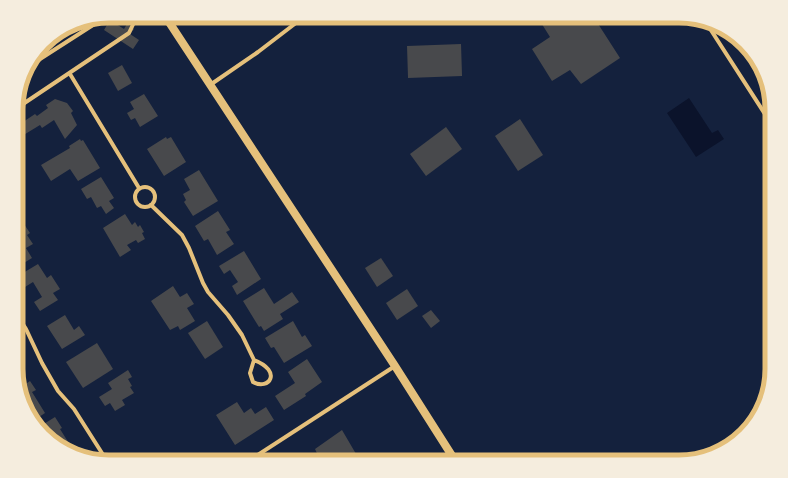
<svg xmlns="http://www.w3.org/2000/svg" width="788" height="478" font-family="'Titillium Web',sans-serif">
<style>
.water{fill:#0b132b}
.building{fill:#48494c}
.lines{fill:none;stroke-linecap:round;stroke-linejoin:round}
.minor{stroke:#e5c07b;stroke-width:4}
.secondary{stroke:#e5c07b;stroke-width:8}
.rim{fill:none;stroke:#e5c07b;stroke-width:5}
</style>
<rect width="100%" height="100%" fill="#14213d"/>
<!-- water -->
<polygon class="water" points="689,98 712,133 718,130 724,139 696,157 667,113"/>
<!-- building -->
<g class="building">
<polygon points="548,16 593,16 620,58 581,84 570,70 552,81 532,49 550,37 540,21"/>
<polygon points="110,20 124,29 127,24 134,29 130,34 139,40 133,49 104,30"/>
<polygon points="461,44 462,76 408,78 407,46"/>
<polygon points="122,65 132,83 118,91 108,73"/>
<polygon points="144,94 158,116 140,127 135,118 131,120 127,113 134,109 130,102"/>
<polygon points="55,99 67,103 73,111 71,113 77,125 65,139 54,120 42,128 40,125 22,136 17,126 35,114 37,116 48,108 46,105"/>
<polygon points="520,119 543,155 518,171 495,136"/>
<polygon points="446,127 462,149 426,176 410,154"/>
<polygon points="166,137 167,139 171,137 186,162 164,176 147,149"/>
<polygon points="80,139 81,141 83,140 100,168 78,181 70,169 51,181 41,165 70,148 69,146"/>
<polygon points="199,170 218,201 193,216 184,202 186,200 183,194 190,190 184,179"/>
<polygon points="101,177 114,198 109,201 114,208 106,214 101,206 97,208 91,197 87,199 81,189"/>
<polygon points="218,211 230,230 226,232 234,244 217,255 208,239 204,241 195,226"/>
<polygon points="125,214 132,225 135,222 138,227 140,225 144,232 142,233 145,239 138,243 136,240 127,245 131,250 120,257 103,228"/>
<polygon points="22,221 30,233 27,235 33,244 26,248 32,258 19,266 17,262 17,224"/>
<polygon points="244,251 261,279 237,295 232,286 238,282 230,270 224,274 219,266"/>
<polygon points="381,258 393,276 377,287 365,268"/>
<polygon points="38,264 47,278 51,275 60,289 53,293 58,300 40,311 34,302 42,297 33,282 25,287 18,276"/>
<polygon points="173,286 180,297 187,293 194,304 187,308 195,321 180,330 178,326 170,330 151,301"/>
<polygon points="264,288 274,304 292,292 299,302 280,314 283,319 264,331 261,326 259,327 243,301"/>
<polygon points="407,289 418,306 397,320 386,303"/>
<polygon points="431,310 440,321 431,328 422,316"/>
<polygon points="65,315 74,330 79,326 85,335 62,349 47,326"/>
<polygon points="207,321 223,347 205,359 188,333"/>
<polygon points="293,321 302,337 305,335 312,346 284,363 274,347 271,348 265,338"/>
<polygon points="97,343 113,369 83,388 66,362"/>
<polygon points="307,359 322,382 305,394 306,396 284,410 275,396 295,383 288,372"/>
<polygon points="128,370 132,377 128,379 132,386 130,387 134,393 122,400 125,405 115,411 110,403 105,406 99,397 112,389 108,383"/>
<polygon points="30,381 36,390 32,392 45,413 33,421 20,388"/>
<polygon points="237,402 244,413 251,408 255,414 266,407 274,420 235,445 216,415"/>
<polygon points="55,417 62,428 60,429 75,453 63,449 39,427"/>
<polygon points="342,430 359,459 368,458 368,462 321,462 315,449"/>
</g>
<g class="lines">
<!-- minor -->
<g class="minor">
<polyline points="707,24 772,125"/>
<polyline points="26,68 107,16"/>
<polyline points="70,74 139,188"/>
<polyline points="210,85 258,52 305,16"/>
<polyline points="17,108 129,33 137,16"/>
<circle cx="145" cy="197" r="10"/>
<path d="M151 205 182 235 189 248 203 283 208 292 228 315 242 335 254 360 250 373 253 382C269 391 283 371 254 360"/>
<polyline points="17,315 26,329 42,363 58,391 74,409 107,461"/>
<polyline points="247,462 395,366"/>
</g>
<!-- secondary -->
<polyline class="secondary" points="165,16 395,366 456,462"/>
</g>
<!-- crop -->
<path d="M0 0H788V478H0ZM109 23H679A86 86 0 0 1 765 109V369A86 86 0 0 1 679 455H109A86 86 0 0 1 23 369V109A86 86 0 0 1 109 23Z" fill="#f5edde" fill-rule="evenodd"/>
<path class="rim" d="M109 23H679A86 86 0 0 1 765 109V369A86 86 0 0 1 679 455H109A86 86 0 0 1 23 369V109A86 86 0 0 1 109 23Z"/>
</svg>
